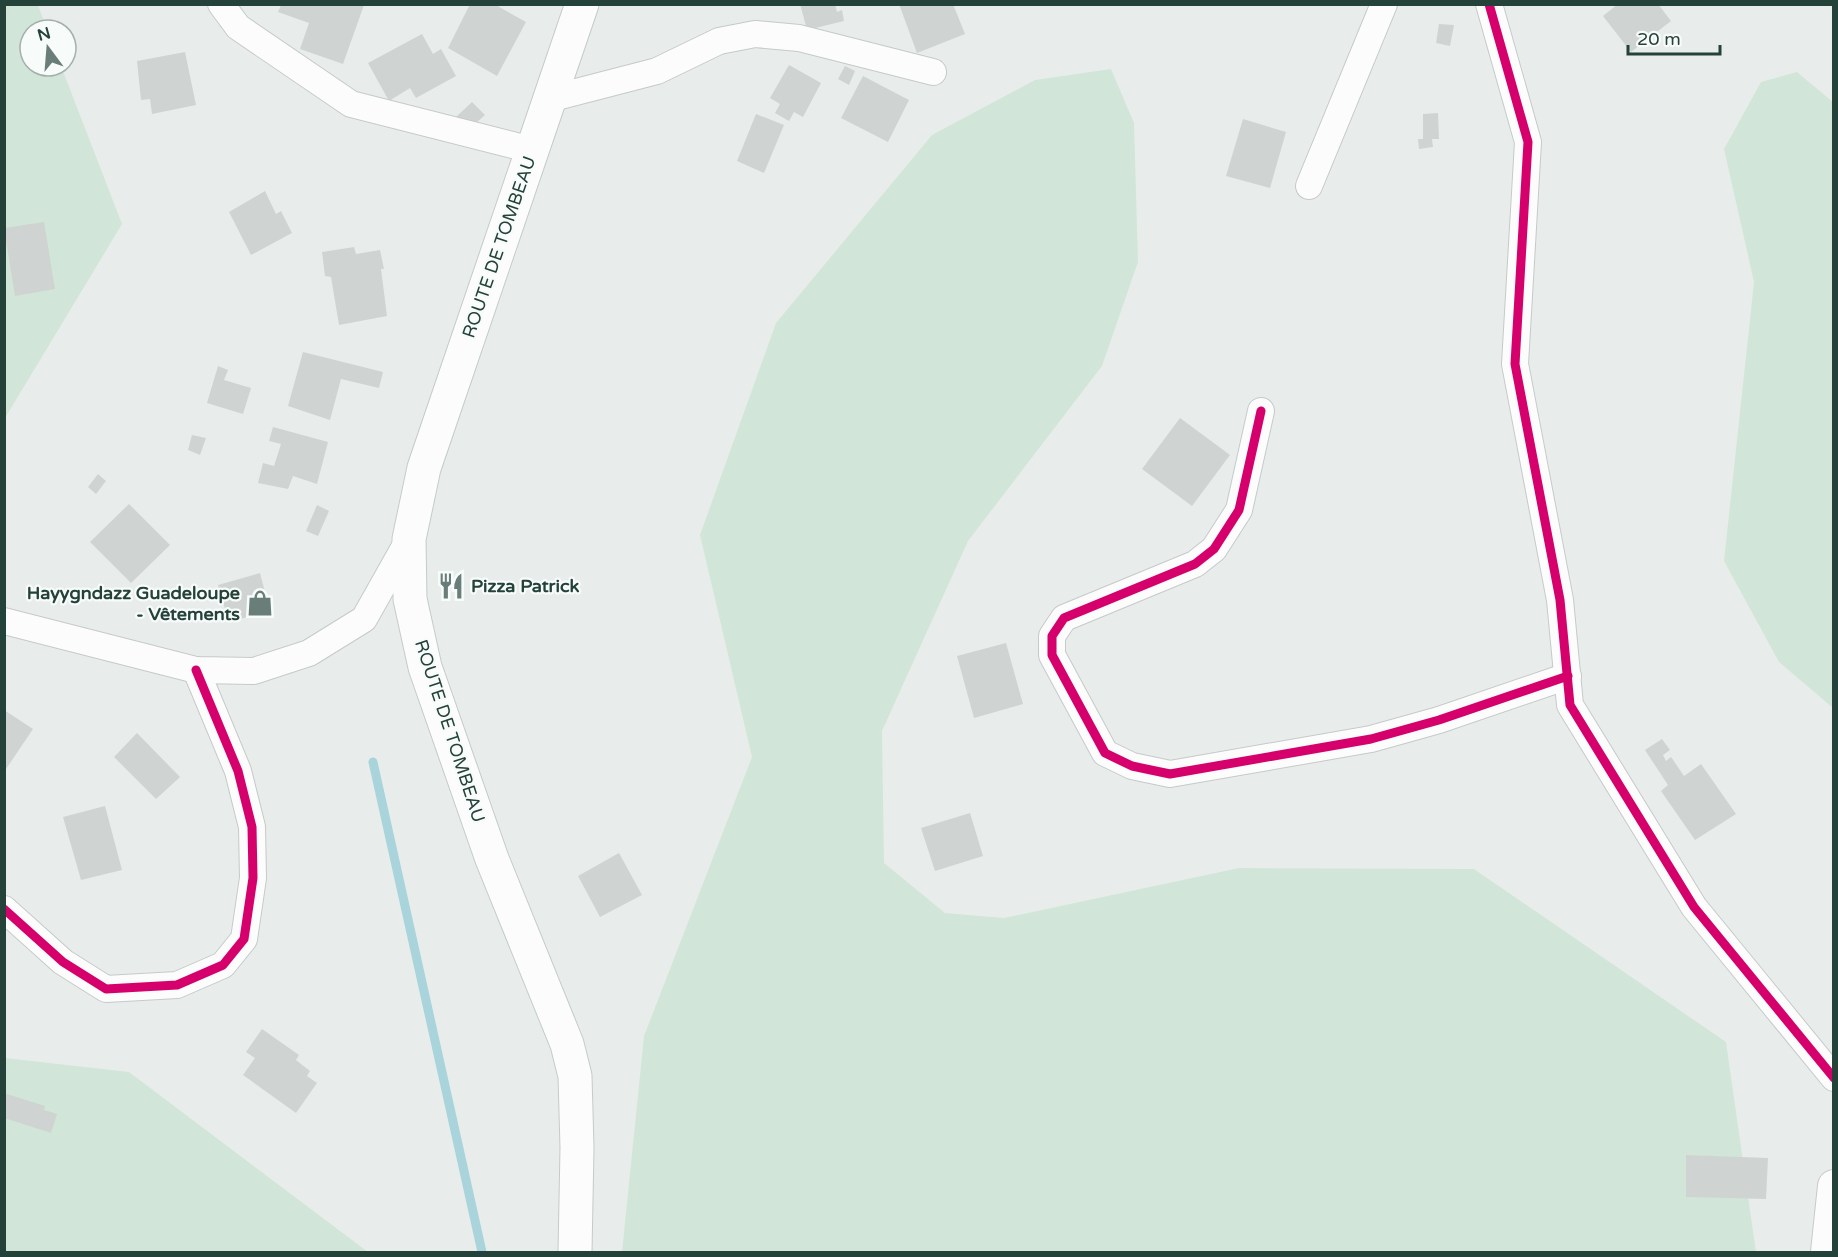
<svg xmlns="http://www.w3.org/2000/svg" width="1838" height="1257" font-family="'Varela Round',sans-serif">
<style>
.green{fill:#d1e6d8}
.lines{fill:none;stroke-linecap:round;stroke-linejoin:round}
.stream{stroke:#a9d4db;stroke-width:9}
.building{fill:#cfd4d2}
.minor-casing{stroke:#c5cac8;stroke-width:28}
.tertiary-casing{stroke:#c5cac8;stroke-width:34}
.secondary-casing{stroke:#c3cbc8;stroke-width:35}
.minor{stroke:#fcfcfc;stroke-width:26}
.tertiary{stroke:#fcfcfc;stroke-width:32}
.secondary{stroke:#fcfcfc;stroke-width:33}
.cycleway-casing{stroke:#f7fbf9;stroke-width:13}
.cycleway{stroke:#d6006c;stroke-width:9}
.labels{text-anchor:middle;stroke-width:4.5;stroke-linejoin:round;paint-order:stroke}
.street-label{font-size:18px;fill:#24423a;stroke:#f7fbf9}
.poi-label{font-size:18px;font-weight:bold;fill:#24423a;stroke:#f7fbf9;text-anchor:start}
</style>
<rect width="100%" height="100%" fill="#e8edeb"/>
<!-- green -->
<g class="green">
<polygon points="5,5 38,5 47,30 30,30 30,66 61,66 122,224 5,418"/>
<polygon points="1111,69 1134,123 1138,262 1102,366 968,541 882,731 884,863 945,913 1004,918 1239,868 1474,869 1726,1042 1756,1252 622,1252 644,1036 752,757 700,535 776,323 932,135 1035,80"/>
<polygon points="1797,72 1833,102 1833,708 1779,662 1724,561 1754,282 1724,149 1761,82"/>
<polygon points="5,1058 129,1072 368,1252 5,1252"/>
</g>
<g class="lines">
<!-- stream -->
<polyline class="stream" points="373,762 482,1252"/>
</g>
<!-- building -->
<g class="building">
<polygon points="470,4 494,4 526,22 497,76 448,48"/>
<polygon points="800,4 835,4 837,12 842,10 844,21 807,30"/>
<polygon points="899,4 953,4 965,34 917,53"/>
<polygon points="1618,4 1658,4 1671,21 1631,52 1603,16"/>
<polygon points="281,5 364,5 343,64 300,49 309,23 278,12"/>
<polygon points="1439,24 1454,25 1450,46 1436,43"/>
<polygon points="422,34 433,54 441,49 456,76 416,98 410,88 389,101 368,63"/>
<polygon points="185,52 196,105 152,114 150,99 141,100 137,61"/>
<polygon points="789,65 821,83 803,117 794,112 789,121 775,113 780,104 770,98"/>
<polygon points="845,66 855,71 849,85 838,79"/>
<polygon points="863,76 909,100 888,142 841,118"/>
<polygon points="472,102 485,115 467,131 456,117"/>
<polygon points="1438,113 1439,139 1432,139 1433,147 1419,149 1418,139 1423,139 1423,114"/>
<polygon points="756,114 784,125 764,173 737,161"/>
<polygon points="1243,119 1286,132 1270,188 1226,176"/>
<polygon points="265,191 276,214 281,211 292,233 251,255 229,212"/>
<polygon points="44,222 55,289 15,296 4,228"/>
<polygon points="354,247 356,254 380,250 384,269 381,269 387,316 339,325 331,277 325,276 322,252"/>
<polygon points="303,352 383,372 379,388 341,379 330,420 288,406"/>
<polygon points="218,366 228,370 224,380 251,388 243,414 207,403"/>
<polygon points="1180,418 1230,455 1192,506 1142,469"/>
<polygon points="273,427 328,442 317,484 293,476 288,489 258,483 263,463 274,466 281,444 269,441"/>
<polygon points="192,435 206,438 200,455 188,450"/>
<polygon points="98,474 106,481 96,494 88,487"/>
<polygon points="129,504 170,545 131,583 90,542"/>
<polygon points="317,505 329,511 318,536 306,531"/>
<polygon points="260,573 270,611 229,622 218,585"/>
<polygon points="1006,643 1023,704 974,718 957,656"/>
<polygon points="4,710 33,729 6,769 4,767"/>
<polygon points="137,733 180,777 156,799 114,757"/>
<polygon points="1662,739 1670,750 1663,755 1666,761 1671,757 1684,776 1701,764 1736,814 1695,840 1661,791 1668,785 1645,750"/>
<polygon points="105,806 122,870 81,880 63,817"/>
<polygon points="970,813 983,856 935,871 921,828"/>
<polygon points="619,853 642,895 600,917 578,876"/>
<polygon points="262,1029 299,1055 296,1060 310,1071 307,1076 317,1083 296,1113 243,1075 255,1058 246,1052"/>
<polygon points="4,1093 45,1106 44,1110 57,1114 51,1133 4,1118"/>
<polygon points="1686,1155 1768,1158 1766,1199 1686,1197"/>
</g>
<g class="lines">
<!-- minor casing -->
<g class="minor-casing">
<g id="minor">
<polyline points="221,4 238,27 351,104 532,150"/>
<polyline points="1489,4 1528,142 1515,364 1560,600 1570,705 1694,907 1834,1078"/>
<polyline points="549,99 657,71 719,41 755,34 799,38 933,72"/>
<polyline points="1309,186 1384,4"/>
<polyline points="1261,411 1239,510 1214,549 1195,564 1064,618 1052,636 1052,655 1105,753 1132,766 1170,774 1371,739 1439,720 1568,676"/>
<polyline points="4,621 196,670 254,671 309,653 364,619 409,539"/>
<polyline points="4,909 63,962 106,989 177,985 223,965 244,939 253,878 252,827 238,771 196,670"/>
</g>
</g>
<!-- tertiary casing -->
<g class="tertiary-casing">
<polyline id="tertiary" points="1827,1252 1834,1186"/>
</g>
<!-- secondary casing -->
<g class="secondary-casing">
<polyline id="secondary" points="575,1252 577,1148 575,1076 567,1044 492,859 425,667 410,599 409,539 424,468 582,4"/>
</g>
<!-- minor -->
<use href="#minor" class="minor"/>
<!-- tertiary -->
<use href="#tertiary" class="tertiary"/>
<!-- secondary -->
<use href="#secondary" class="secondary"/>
<!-- cycleway casing -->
<g class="cycleway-casing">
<g id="cycleway">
<polyline points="1489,4 1528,142 1515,364 1560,600 1570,705 1694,907 1834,1078"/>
<polyline points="1261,411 1239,510 1214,549 1195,564 1064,618 1052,636 1052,655 1105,753 1132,766 1170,774 1371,739 1439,720 1568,676"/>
<polyline points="4,909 63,962 106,989 177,985 223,965 244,939 253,878 252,827 238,771 196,670"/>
</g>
</g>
<!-- cycleway -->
<use href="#cycleway" class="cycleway"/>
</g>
<!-- icons -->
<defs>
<g id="restaurant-bare" transform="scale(2.07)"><path d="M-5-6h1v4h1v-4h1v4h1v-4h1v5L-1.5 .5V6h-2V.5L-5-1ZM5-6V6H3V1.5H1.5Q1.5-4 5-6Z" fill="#697e78" stroke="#f7fbf9" stroke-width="2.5" paint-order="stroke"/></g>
<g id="shop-bare" transform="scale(2.07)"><path d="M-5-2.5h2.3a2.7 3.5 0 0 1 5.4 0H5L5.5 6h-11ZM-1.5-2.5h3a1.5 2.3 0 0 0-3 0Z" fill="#697e78" stroke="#f7fbf9" stroke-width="2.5" paint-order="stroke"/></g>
</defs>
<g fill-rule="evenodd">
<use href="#restaurant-bare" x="451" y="586"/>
<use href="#shop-bare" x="260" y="603"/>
</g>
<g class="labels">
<!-- street labels -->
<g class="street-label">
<text transform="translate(499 247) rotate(-71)" y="6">ROUTE DE TOMBEAU</text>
<text transform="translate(450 731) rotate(72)" y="6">ROUTE DE TOMBEAU</text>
</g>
<!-- poi labels -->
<g class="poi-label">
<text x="471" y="592">Pizza Patrick</text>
<text x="240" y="599" text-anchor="end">Hayygndazz Guadeloupe<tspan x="240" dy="21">- Vêtements</tspan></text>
</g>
</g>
<!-- border -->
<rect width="1838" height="1257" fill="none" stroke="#24423a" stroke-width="12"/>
<!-- north arrow -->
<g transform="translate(48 48) rotate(344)"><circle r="28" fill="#f7fbf9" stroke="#a3b1ad" stroke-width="1.5"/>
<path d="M0-4.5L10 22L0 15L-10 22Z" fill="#697e78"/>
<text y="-9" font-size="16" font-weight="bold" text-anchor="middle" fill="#24423a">N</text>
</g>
<!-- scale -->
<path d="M1628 45v9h92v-9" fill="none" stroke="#24423a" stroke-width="3"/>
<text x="1637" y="45" font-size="18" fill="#24423a" stroke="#f7fbf9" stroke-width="4.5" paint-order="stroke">20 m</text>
</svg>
